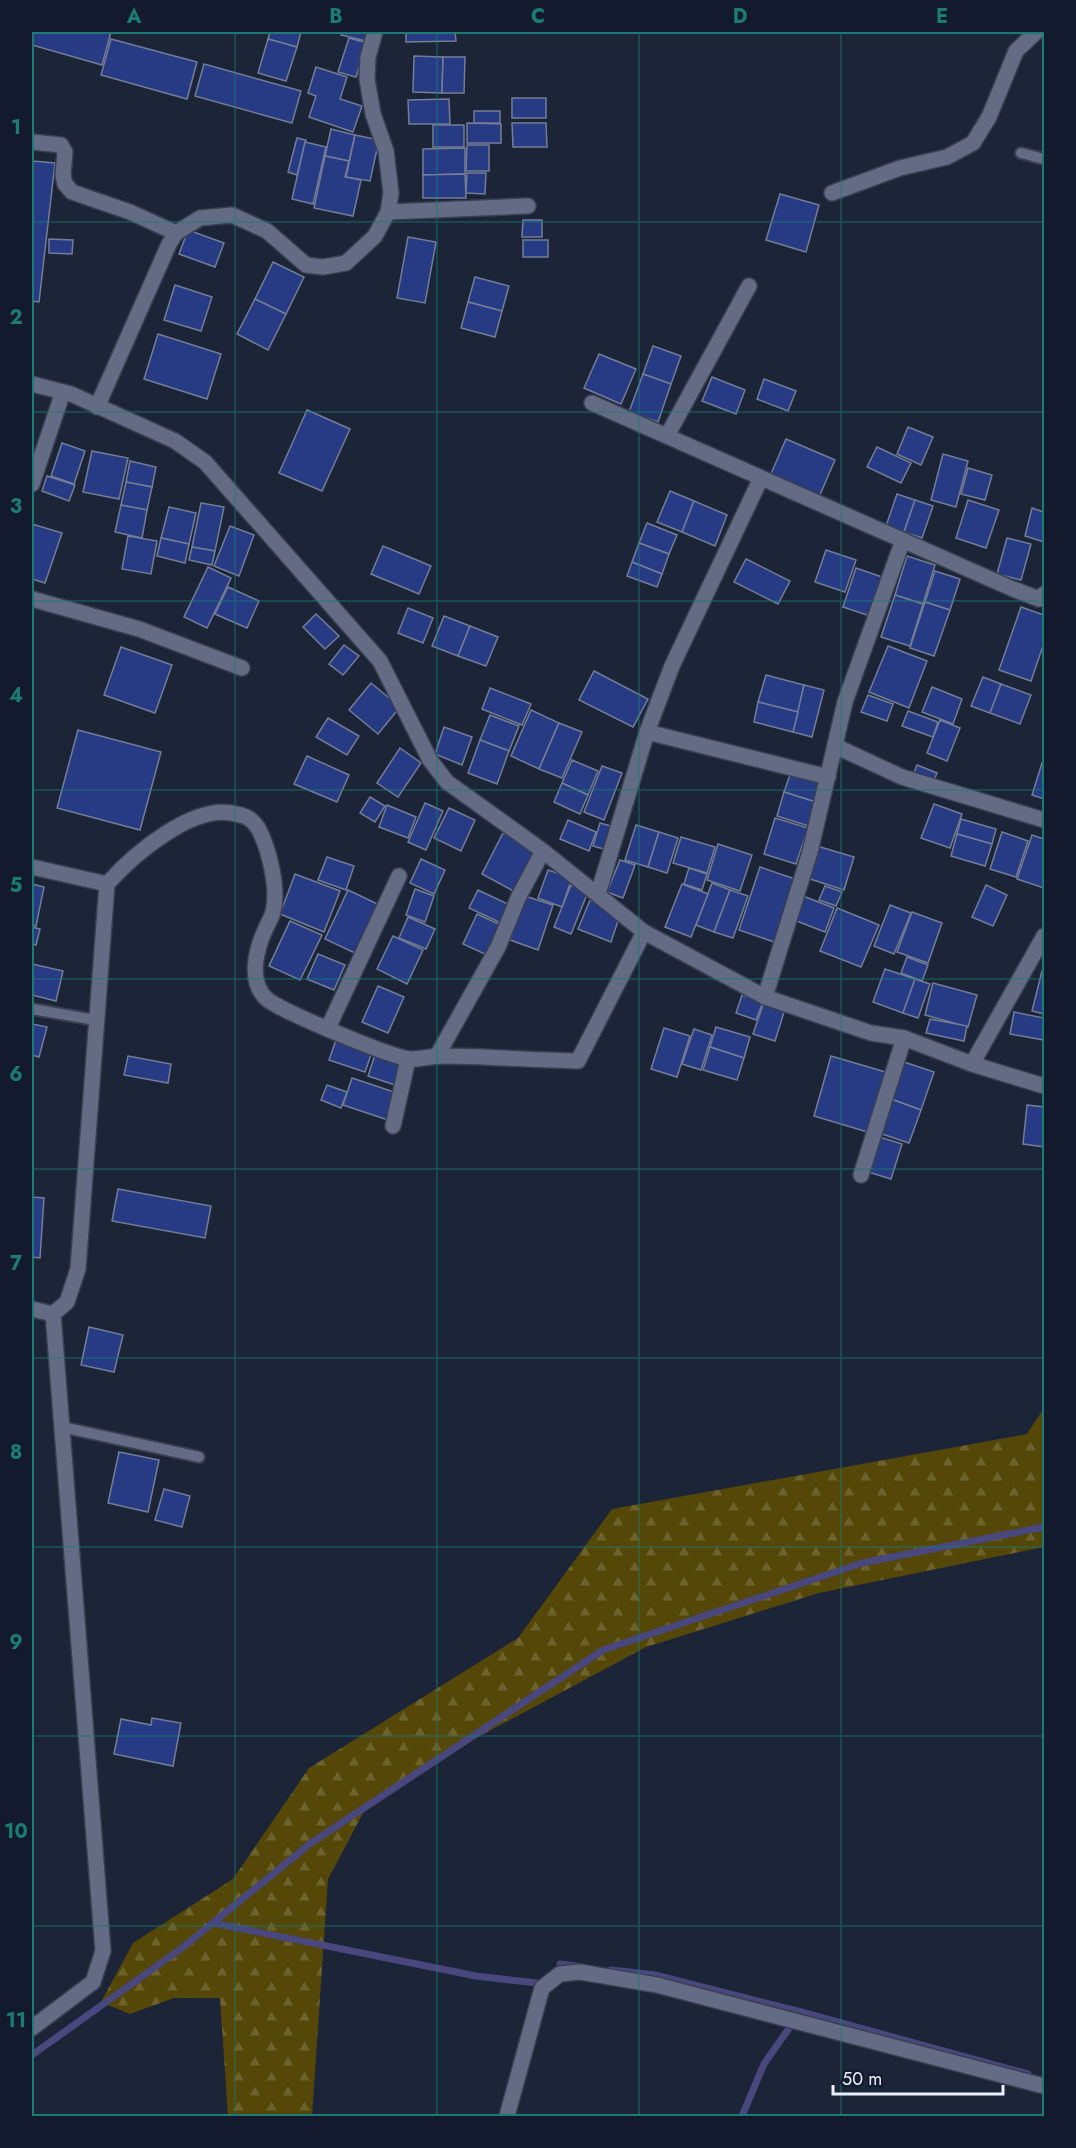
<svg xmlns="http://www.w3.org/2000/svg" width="1076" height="2148" font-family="Jost,sans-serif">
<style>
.forest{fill:url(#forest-firs)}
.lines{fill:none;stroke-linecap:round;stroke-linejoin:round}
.stream{stroke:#49487e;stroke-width:7}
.building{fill:#263b84;stroke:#737d96;stroke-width:1.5}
.lane-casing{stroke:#393f50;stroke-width:14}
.street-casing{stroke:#393f50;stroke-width:18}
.lane{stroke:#636c84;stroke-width:10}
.street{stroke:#636c84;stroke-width:15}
.grid{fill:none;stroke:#1a7c75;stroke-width:1.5;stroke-opacity:0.55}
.neatline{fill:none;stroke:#1a7c75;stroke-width:2}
.grid-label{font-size:20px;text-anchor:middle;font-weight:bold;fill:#1a7c75}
</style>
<defs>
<pattern id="forest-firs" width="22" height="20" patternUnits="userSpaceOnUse" patternTransform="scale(1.5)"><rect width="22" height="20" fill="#544707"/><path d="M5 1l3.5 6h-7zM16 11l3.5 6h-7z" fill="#6d622c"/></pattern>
</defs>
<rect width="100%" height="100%" fill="#1c2438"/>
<!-- forest -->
<polygon class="forest" points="1044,1408 1044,1547 819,1593 646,1647 463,1745 369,1802 328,1879 312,2116 228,2116 220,1998 174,1998 130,2014 101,2002 133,1943 233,1879 309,1768 518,1638 612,1509 1027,1434"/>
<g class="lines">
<!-- stream -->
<g class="stream">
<polyline points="213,1923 476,1976 537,1983"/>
<polyline points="560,1964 576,1966"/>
<polyline points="611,1970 655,1975 801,2012 1028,2074"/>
<polyline points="32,2055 182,1948 311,1843 603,1650 862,1563 1044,1527"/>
<polyline points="742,2116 764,2064 794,2021"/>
</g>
</g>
<!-- building -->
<g class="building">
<polygon points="32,32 111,32 102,65 32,45"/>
<polygon points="270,32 301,32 297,47 268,39"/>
<polygon points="342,32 368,32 366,41 341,35"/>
<polygon points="406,32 455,32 456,41 406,42"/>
<polygon points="349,38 367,43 356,77 338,72"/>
<polygon points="111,39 197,62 187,99 101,75"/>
<polygon points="268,39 297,47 286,81 258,73"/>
<polygon points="414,56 443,57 442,93 413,92"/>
<polygon points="443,57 465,57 464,93 442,93"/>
<polygon points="204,64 301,91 292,123 195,96"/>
<polygon points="316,67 347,77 340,99 362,106 353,132 309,117 316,96 308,93"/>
<rect x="512" y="98" width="34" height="20"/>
<polygon points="449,99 450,124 409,124 408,100"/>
<rect x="474" y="111" width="26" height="12"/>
<polygon points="467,123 501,124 501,143 467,143"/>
<polygon points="512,123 546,123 547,147 513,147"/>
<rect x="433" y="125" width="31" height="22"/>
<polygon points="331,129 355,135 349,161 325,156"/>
<polygon points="355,135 379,140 370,181 346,177"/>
<polygon points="297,138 306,140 297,175 288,172"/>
<polygon points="305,142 326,147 313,204 292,199"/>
<polygon points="467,145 489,145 489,171 466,171"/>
<polygon points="465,148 465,174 423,175 423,149"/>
<polygon points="325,156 349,161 345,177 361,180 353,216 314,208"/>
<polygon points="32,161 55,163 39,302 32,301"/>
<polygon points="467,173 486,173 485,194 466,193"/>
<polygon points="465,174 466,198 423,198 423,175"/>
<polygon points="780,194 819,205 806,252 766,240"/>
<polygon points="523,220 542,220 542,237 522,237"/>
<polygon points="188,230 224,243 215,267 179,254"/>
<polygon points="408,237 436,242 425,303 397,298"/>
<polygon points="49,239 73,240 72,254 49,253"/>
<rect x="523" y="240" width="25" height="17"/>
<polygon points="273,262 304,277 286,314 255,299"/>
<polygon points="475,277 509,286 502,311 468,302"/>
<polygon points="175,285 212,297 201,331 164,320"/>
<polygon points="255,299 286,314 268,350 237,334"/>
<polygon points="468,302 502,311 495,337 461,328"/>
<polygon points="158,334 221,354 207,399 144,379"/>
<polygon points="653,346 681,356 671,384 643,374"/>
<polygon points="599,354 636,369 621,404 584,388"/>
<polygon points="643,374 671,384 658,422 629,412"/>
<polygon points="712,377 745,390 736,414 702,401"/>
<polygon points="764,379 796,391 788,411 757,399"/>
<polygon points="307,410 350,429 322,491 279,473"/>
<polygon points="908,427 933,437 921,465 897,454"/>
<polygon points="786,439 835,460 819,497 770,476"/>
<polygon points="62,443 85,451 74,484 51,476"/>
<polygon points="877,447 911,463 901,483 867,467"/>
<polygon points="92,451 128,458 119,499 83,492"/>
<polygon points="943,454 968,461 956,507 931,500"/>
<polygon points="130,461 156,467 152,487 126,482"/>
<polygon points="968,468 992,475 985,500 961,494"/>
<polygon points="47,476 75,485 69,501 42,491"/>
<polygon points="126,482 152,487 147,510 121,505"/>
<polygon points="670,491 694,501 682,532 657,522"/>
<polygon points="897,494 915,500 904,532 886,526"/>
<polygon points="915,500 933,506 922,538 904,532"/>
<polygon points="968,500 999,510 986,548 956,538"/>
<polygon points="694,501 727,515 715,546 682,532"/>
<polygon points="201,503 224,507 215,551 192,547"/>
<polygon points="121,505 147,510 142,538 115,532"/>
<polygon points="169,507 196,513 189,544 161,538"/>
<polygon points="1032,508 1044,512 1044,542 1025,536"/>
<polygon points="647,523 677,535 669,554 639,543"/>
<polygon points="32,524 62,533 45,583 32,579"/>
<polygon points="230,526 254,535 239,576 214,566"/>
<polygon points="128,536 157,541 151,574 122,569"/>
<polygon points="161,538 189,544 185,563 157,556"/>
<polygon points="1007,538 1031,544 1021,580 997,574"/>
<polygon points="639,543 669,554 662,574 632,562"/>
<polygon points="383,546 431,566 419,594 371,574"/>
<polygon points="192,547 215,551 212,565 189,560"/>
<polygon points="826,550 856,560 845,592 815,582"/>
<polygon points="907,556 935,565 923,604 895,595"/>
<polygon points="746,559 790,581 778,604 734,582"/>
<polygon points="632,562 662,574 657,587 627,576"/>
<polygon points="208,567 231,578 207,628 184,617"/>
<polygon points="856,568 882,577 870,616 843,607"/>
<polygon points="935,571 960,579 950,610 925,602"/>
<polygon points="228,587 259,601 247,628 215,614"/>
<polygon points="895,595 923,604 910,646 881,637"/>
<polygon points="925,602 950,610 934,656 910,648"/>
<polygon points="1021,607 1044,615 1044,643 1031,681 999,670"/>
<polygon points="408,608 433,618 423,643 398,633"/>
<polygon points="316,614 339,636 325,649 303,627"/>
<polygon points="444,616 470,626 458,656 432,646"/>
<polygon points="470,626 498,637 486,666 458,656"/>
<polygon points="344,645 359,656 343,675 329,664"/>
<polygon points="888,646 927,661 909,708 869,692"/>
<polygon points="121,647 172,665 155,713 104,695"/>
<polygon points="594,671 648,699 633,727 579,700"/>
<polygon points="766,675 804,685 798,712 758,702"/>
<polygon points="983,677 1001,684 990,713 971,706"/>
<polygon points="371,683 400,707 378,734 349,710"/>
<polygon points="1001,684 1031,695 1020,724 990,713"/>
<polygon points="804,685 824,690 812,737 793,732"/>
<polygon points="932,687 962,699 953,724 922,712"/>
<polygon points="490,688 531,704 522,725 482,709"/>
<polygon points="868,695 893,704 887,721 861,712"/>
<polygon points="758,702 798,712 793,732 754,722"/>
<polygon points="531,710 559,723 539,769 511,756"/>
<polygon points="908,711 938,722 933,737 902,726"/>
<polygon points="490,715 519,726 509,751 480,740"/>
<polygon points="328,718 359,736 347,755 316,737"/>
<polygon points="940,720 960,728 947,761 927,753"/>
<polygon points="559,723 582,732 562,778 539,769"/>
<polygon points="444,727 472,737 462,765 435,754"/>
<polygon points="78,730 161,752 140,830 57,808"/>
<polygon points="480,740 509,751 497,784 468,773"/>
<polygon points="400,748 421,763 398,797 377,783"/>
<polygon points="307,756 349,775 337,802 294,784"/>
<polygon points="572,760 598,771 588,795 562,783"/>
<polygon points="1042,763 1044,764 1044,799 1032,795"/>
<polygon points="917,765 937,773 933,783 913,775"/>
<polygon points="602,766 622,773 604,820 584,812"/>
<polygon points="790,775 825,785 819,803 784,792"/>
<polygon points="562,783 588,795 580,814 554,802"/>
<polygon points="784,792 819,803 812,827 777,816"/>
<polygon points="370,797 385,806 375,822 360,813"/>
<polygon points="425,803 443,811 426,850 408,842"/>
<polygon points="934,804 962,814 950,848 921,838"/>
<polygon points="387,805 416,817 408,838 379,827"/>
<polygon points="449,808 475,820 461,851 434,838"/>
<polygon points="775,818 808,828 796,864 764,854"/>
<polygon points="961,819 996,829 992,844 957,834"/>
<polygon points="568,820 596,832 589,851 560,839"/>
<polygon points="600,823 618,828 611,851 593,846"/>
<polygon points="636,825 659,832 648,867 625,860"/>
<polygon points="659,832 678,838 667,873 648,867"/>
<polygon points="1002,832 1028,841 1016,877 990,869"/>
<polygon points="503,833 539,852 517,893 482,874"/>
<polygon points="957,834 992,844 985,866 951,856"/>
<polygon points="1032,835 1044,839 1044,888 1017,879"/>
<polygon points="681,837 715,847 707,873 673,863"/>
<polygon points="718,844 752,855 740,891 707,880"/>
<polygon points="817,846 854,857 844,890 807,878"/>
<polygon points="327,857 354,866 346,890 318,880"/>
<polygon points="421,859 445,870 434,894 410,883"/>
<polygon points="620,860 635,865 623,898 607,892"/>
<polygon points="760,867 798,880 777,943 739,930"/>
<polygon points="689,868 707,874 702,890 684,884"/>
<polygon points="548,870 572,878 562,907 538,898"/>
<polygon points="295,874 340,891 324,932 280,914"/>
<polygon points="712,883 730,890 714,932 696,925"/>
<polygon points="32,884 44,887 36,926 32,925"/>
<polygon points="682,884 708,894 691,937 665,927"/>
<polygon points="571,885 588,892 571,934 554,927"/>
<polygon points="986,885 1007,895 993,926 972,917"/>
<polygon points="825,886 842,892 836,906 819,900"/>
<polygon points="415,889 434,896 425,922 406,915"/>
<polygon points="348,890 382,906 359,955 325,939"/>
<polygon points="478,890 510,905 501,923 469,908"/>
<polygon points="730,890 748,896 733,938 714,932"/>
<polygon points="525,896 553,905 538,950 510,940"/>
<polygon points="803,896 834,908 825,932 794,920"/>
<polygon points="590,900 620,915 611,942 578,929"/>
<polygon points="890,905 911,913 894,954 874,946"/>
<polygon points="837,908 879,925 861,967 820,951"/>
<polygon points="912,912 942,923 928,963 897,952"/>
<polygon points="477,914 503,926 489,956 463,944"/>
<polygon points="408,917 435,929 426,949 399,938"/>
<polygon points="290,921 322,935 300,980 269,966"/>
<polygon points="32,927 40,929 36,945 32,944"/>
<polygon points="393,936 423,950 407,984 377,969"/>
<polygon points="318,954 345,965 334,990 307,979"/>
<polygon points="907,957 928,965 922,981 901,973"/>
<polygon points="32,964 63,971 56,1001 32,995"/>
<polygon points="885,969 915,979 903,1013 873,1002"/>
<polygon points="1042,971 1044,972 1044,1014 1032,1011"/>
<polygon points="915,979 930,984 918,1018 903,1013"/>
<polygon points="933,983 977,995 968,1027 925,1015"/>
<polygon points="378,986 404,997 388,1033 362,1022"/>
<polygon points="742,995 763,1002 756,1020 736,1013"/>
<polygon points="764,1002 785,1009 775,1041 753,1034"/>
<polygon points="1014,1012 1044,1018 1044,1040 1010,1034"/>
<polygon points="930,1019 967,1026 964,1041 926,1033"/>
<polygon points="32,1024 47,1027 39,1057 32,1055"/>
<polygon points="716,1027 750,1037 744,1058 710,1047"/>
<polygon points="664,1028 690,1036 677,1077 651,1069"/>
<polygon points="694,1029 712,1035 701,1070 682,1064"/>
<polygon points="337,1037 373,1049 365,1072 329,1060"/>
<polygon points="710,1047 744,1058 737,1080 703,1070"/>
<polygon points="375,1055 403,1064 395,1085 368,1076"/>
<polygon points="128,1056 171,1064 168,1083 124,1075"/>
<polygon points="831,1056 889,1073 871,1133 814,1116"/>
<polygon points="904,1062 934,1072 921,1110 891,1099"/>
<polygon points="352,1078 397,1093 388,1120 343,1105"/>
<polygon points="327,1085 347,1092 341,1108 321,1100"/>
<polygon points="891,1099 921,1110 909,1143 879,1133"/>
<polygon points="1027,1105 1044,1107 1044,1147 1023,1144"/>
<polygon points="876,1136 902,1144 891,1179 865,1171"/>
<polygon points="118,1189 211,1206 205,1238 112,1221"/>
<polygon points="32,1197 44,1198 40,1258 32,1257"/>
<polygon points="89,1327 123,1335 114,1372 81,1365"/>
<polygon points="119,1452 159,1460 148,1512 108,1503"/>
<polygon points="164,1489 190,1496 182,1527 155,1520"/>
<polygon points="152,1718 181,1723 173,1766 114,1754 121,1719 151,1725"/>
</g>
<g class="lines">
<!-- lane casing -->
<g class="lane-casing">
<g id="lane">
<polyline points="1021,153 1044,159"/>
<polyline points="32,1009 95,1020"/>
<polyline points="62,1427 199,1457"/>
</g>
</g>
<!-- street casing -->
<g class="street-casing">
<g id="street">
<polyline points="32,142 61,145 65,152 63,175 65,184 72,192 130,212 176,233"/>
<polyline points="832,193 900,168 947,157 973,143 989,117 1016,51 1036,32"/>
<polyline points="388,212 528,206"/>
<polyline points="32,384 71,394 175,441 205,462 380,661 430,760 447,782 543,851 644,932 765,997 871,1033 904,1038 972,1064 1044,1086"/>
<polyline points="592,403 1013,589 1039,599 1044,594"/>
<polyline points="97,407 169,244 176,233 200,218 232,215 267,231 306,265 323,267 346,263 375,236 388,212 391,193 386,151 373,114 367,79 368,57 375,32"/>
<polyline points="667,436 749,286"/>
<polyline points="32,484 63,392"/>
<polyline points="32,599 139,629 242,668"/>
<polyline points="647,732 828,777"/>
<polyline points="835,746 902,777 1044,820"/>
<polyline points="32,867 107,884"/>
<polyline points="598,894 647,732 672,666 761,478"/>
<polyline points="765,997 810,852 845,702 903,540"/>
<polyline points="328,1028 399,876"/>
<polyline points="437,1056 498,947 519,896 543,851"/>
<polyline points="972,1064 1044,936"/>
<polyline points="393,1126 408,1059"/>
<polyline points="861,1175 904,1038"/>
<path d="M32 1309 53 1314 67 1302 78 1269 107 884C133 855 194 802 236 814 247 816 252 819 258 828 269 848 279 889 273 912 272 917 268 923 266 928 256 949 247 983 268 1000 284 1012 392 1058 411 1059 420 1059 429 1057 438 1056 484 1056 532 1060 578 1061L644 932"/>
<polyline points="32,2028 93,1982 103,1951 53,1314"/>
<polyline points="507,2116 542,1988 560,1974 580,1972 657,1985 1044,2086"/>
</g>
</g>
<!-- lane -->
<use href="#lane" class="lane"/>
<!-- street -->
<use href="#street" class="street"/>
</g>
<!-- grid -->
<path class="grid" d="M235 32V2116M437 32V2116M639 32V2116M841 32V2116M32 222H1044M32 412H1044M32 601H1044M32 790H1044M32 979H1044M32 1169H1044M32 1358H1044M32 1547H1044M32 1736H1044M32 1926H1044"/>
<!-- border -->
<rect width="1076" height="2148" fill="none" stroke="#131a2e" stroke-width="66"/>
<!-- scale -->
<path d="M833 2085v9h170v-9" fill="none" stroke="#e9effd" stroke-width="3"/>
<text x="842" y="2085" font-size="18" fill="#e9effd" stroke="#131a2e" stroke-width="4.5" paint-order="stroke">50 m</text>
<rect x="33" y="33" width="1010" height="2082" class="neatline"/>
<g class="grid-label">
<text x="134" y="23">A</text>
<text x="336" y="23">B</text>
<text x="538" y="23">C</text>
<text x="740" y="23">D</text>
<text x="942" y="23">E</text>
<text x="16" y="134">1</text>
<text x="16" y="324">2</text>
<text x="16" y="513">3</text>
<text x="16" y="702">4</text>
<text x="16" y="892">5</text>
<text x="16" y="1081">6</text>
<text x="16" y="1270">7</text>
<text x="16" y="1459">8</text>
<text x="16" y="1649">9</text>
<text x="16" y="1838">10</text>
<text x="16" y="2027">11</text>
</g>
</svg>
